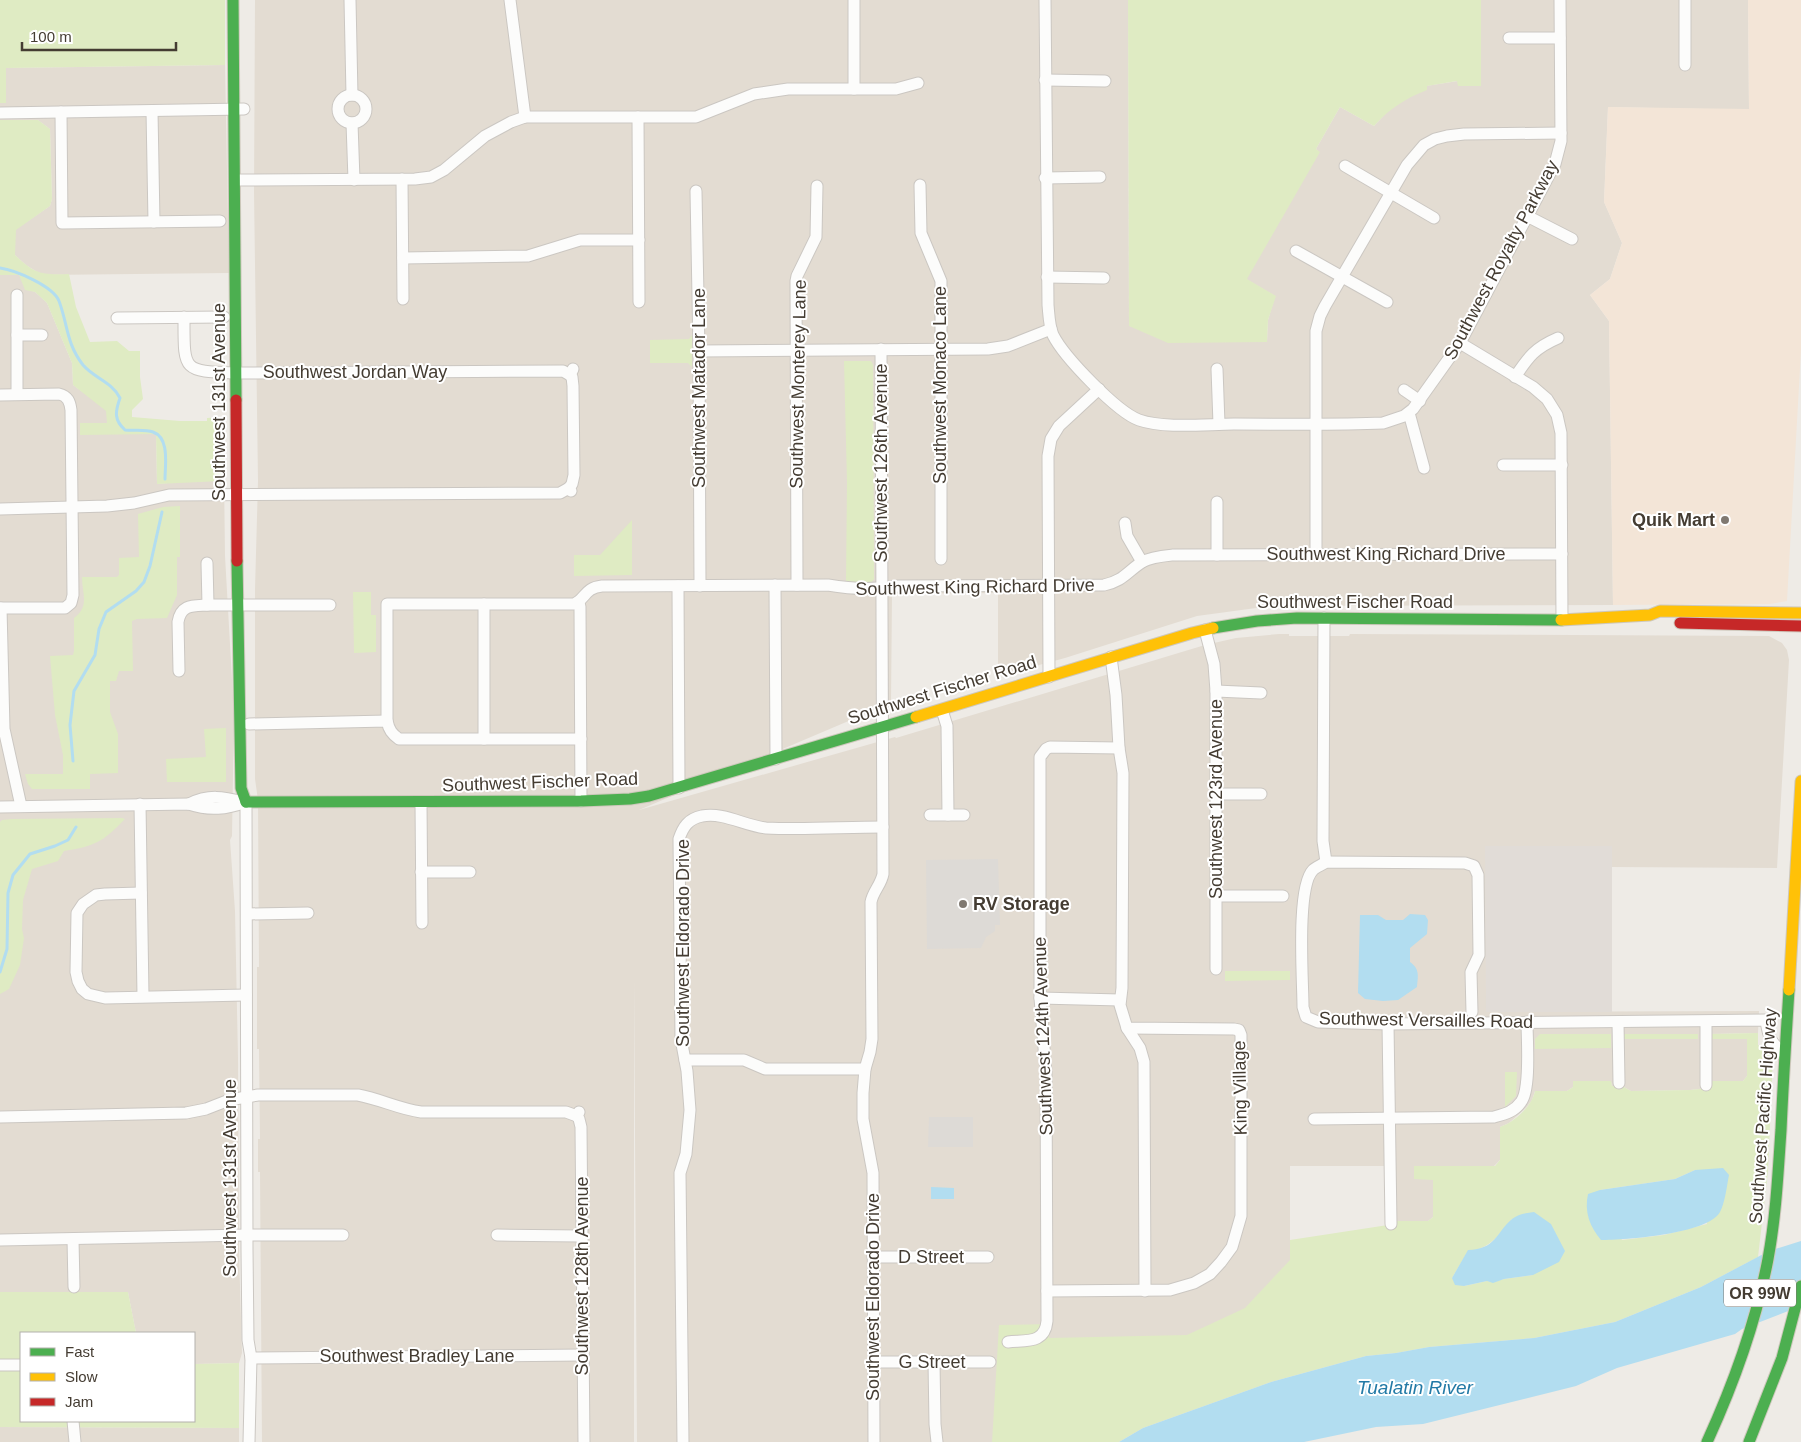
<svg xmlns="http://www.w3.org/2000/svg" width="1801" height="1442" font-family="Arial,sans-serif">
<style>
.residential{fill:#e3dcd2;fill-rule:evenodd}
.commercial{fill:#f3e5d7}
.industrial{fill:#e1dcd7}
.green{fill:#dfebc3;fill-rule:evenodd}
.parking{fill:#dddad6}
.water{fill:#b2ddf0}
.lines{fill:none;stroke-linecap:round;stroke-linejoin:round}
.stream{stroke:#b2ddf0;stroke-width:3}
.street-casing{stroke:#cbc7c2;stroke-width:13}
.fast-casing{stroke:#cec8bc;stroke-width:13}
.slow-casing{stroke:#cec8bc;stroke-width:13}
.jam-casing{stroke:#cec8bc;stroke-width:13}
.street{stroke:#fcfcfb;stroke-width:11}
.fast{stroke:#4caf50;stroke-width:11}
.slow{stroke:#ffc107;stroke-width:11}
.jam{stroke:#c62828;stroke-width:11}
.poi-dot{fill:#807971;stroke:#fff;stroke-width:2}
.labels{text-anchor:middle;stroke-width:4;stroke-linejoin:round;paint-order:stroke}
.shield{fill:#fff;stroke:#7c7670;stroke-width:1}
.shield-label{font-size:16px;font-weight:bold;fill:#443c32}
.street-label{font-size:18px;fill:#443c32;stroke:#fff}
.poi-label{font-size:18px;font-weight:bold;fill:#443c32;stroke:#fff;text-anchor:end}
.water-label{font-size:19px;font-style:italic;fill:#237aa6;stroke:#fff}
</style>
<rect width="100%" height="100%" fill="#eeebe6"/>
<!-- residential -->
<g class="residential">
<path d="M255 0H1128L1129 326 1267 342 1268 320 1275 296 1246 279 1319 152 1316 149 1340 107 1374 126 1390 109 1426 86 1458 81V86H1481V0H1748L1749 110 1608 107 1604 202 1622 243 1610 279 1590 295 1609 321 1613 605 1271 606 1197 616 1065 658 998 676V593L892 594 891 703 639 810 895 737 896 738 1205 645 1236 638 1279 634H1289V636H1349L1350 634 1769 636 1782 643 1787 650 1789 660 1777 868 1612 867V846L1486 1012 1759 1011 1758 1033 1709 1034V1039H1747V1076L1743 1081H1710L1709 1088 1690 1090 1631 1091 1622 1086H1612L1611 1082H1573V1087L1567 1091H1535L1532 1100 1526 1108 1509 1123 1500 1127V1160L1494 1166H1414L1433 1179V1217L1428 1221H1396L1388 1166H1290V1370L1103 1442H637L634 979V1442H262L260 1172H258V1139H260L259 1049H257V967H259L258 800 255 779V589L258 481 254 192ZM1225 971H1290L1225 980Z"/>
<polygon points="225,65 229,273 42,275 26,265 15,255 15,230 50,206 52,199 50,129 38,120 0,120 0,103 6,103 6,68"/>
<polygon points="0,275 19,275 30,290 35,292 47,303 72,363 73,385 107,410 107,423 80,423 156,434 157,484 224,478 224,476 225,556 234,715 232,836 230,840 235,911 238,1058 239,1253 242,1353 239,1363 194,1364 194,1333 136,1333 128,1292 0,1292"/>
<polygon points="0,1427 239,1428 239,1442 0,1442"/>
</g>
<!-- commercial -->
<polygon class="commercial" points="1748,0 1801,0 1801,350 1787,601 1770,604 1613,605 1609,321 1590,295 1610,279 1622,243 1604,202 1608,107 1749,109"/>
<!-- industrial -->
<polygon class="industrial" points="1485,846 1612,846 1612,1012 1486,1012"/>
<!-- green -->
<g class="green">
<polygon points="0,0 225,0 225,65 6,68 6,103 0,103"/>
<path d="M1128 0H1481V86H1458L1457 81 1427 86V90C1406 98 1389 109 1374 126L1340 107 1316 149 1320 152 1247 279 1276 296 1268 320 1267 342 1168 343 1129 326Z"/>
<path d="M0 120H38L50 129 52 199 50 206 16 230 15 255C35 274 41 275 69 274L76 307 90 342 117 341 129 351H140V377L143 399 132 410V417L180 421H207V418L224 417V476L222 481 157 484 156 434 80 435V423H107L106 411 73 385 72 363 47 303 35 292 25 290 19 275H0Z"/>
<polygon points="692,335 692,367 688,363 650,363 650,340 689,339"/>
<polygon points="844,361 871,361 873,365 874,579 870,584 846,582 847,482"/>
<path d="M180 506V557H177V595L167 618 137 619 132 621 133 671H119L116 681H110V712L118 734V773L90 774V789H32L28 784 25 774H63V755L55 715 50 656 73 655 74 651V618C90 606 82 594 82 577H117L119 575V558L139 557 138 514 163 507Z"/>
<polygon points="632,520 632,575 574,576 574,555 600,555"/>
<polygon points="353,592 371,592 371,615 376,615 376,652 354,653"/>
<polygon points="226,728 226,782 167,782 166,759 206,757 204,729"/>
<path d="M122 818 125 819C103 842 95 846 64 851L58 861 32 869 23 900 22 929 24 938 20 965 9 989 0 994V822L2 820 12 819Z"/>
<polygon points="1225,971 1290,971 1290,980 1225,981"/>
<path d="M1758 1033V1045L1773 1055 1768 1171 1758 1257 1701 1287 1615 1322 1534 1338 1429 1347 1396 1353 1366 1356 1271 1382 1143 1428 1119 1442H992L999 1325 1050 1324 1049 1338 1187 1335 1245 1308 1290 1260V1240L1388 1225 1395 1221H1428L1433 1217V1180L1414 1179V1166H1495L1500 1160V1127C1515 1122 1532 1106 1535 1091H1567L1573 1087V1081H1611L1612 1086H1622L1631 1091 1690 1090 1709 1088V1081H1743L1747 1076V1039H1709V1034ZM1695 1170 1707 1224 1664 1235 1622 1240 1600 1190 1675 1179ZM1512 1219 1533 1275 1504 1279 1493 1282 1487 1281 1464 1286 1452 1278 1468 1251C1490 1249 1499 1235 1512 1219Z"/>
<polygon points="1540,1034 1611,1034 1611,1048 1535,1049 1535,1039"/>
<rect x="1622" y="1034" width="76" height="5"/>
<polygon points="1505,1072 1517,1072 1516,1096 1505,1107"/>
<polygon points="0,1292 128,1292 136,1333 21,1333 21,1421 194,1421 194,1364 239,1363 239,1428 0,1427"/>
</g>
<!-- parking -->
<g class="parking">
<polygon points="998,859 1000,925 995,925 995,931 986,937 981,948 927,949 926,860"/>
<polygon points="929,1117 973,1117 973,1147 928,1147"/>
</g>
<!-- water -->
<g class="water">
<path d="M1410 914 1425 915 1428 920 1427 934 1410 948V962C1420 969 1418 976 1417 987L1398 1000 1383 1001 1365 999 1358 993 1360 915H1378L1386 920H1403Z"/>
<path d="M1723 1168 1729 1175C1727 1185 1725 1203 1720 1212 1708 1234 1625 1240 1601 1240 1590 1227 1584 1212 1588 1194L1600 1190 1675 1179 1695 1170Z"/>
<polygon points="931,1187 954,1188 954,1199 931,1199"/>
<path d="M1534 1212 1551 1224 1565 1251 1559 1262 1533 1275 1504 1279 1493 1283 1487 1281 1464 1286 1455 1285 1452 1278 1468 1250C1496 1249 1495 1234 1512 1219 1518 1214 1526 1213 1534 1212Z"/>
<polygon points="1801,1241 1801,1306 1742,1329 1735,1334 1617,1368 1576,1386 1423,1424 1376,1427 1304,1442 1119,1442 1143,1428 1271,1382 1366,1356 1396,1353 1429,1347 1534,1338 1615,1322 1701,1287 1769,1251"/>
</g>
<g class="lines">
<!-- stream -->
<g class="stream">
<path d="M0 268C15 270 53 286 59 301 68 325 66 343 83 365 94 378 112 382 120 398 115 412 114 420 125 430 134 431 145 429 153 432 170 438 165 465 165 479"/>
<polyline points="73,761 70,725 74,691 95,655 99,629 106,612 136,591 144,582 150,566 162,512"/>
<polyline points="0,972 7,949 8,893 13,875 30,854 55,846 68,840 76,827"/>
</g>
<!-- street casing -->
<g class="street-casing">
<g id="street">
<polyline points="350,0 352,95"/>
<polyline points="510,0 525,117"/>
<path d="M1045 0 1048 305C1049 315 1049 326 1053 335 1064 357 1117 412 1139 420 1165 429 1207 424 1234 424 1284 424 1334 425 1383 423L1404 416 1413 409 1460 343 1555 164 1561 141 1560 0"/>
<polyline points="1685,0 1685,65"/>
<polyline points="1509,38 1560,38"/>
<polyline points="1045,80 1105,81"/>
<polyline points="854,89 854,0"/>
<circle cx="352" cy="109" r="14"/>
<polyline points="152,111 154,222"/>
<polyline points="61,112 62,223 220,221"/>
<polyline points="0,113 244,109"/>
<polyline points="638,117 639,302"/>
<polyline points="352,123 354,180"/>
<polyline points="1345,166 1434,218"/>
<polyline points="1045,178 1100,177"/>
<polyline points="402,179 403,299"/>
<polyline points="235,180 415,179 431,177 444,170 485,136 511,122 525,117 696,117 754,94 788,89 896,89 918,83"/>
<polyline points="920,185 921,233 941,281 941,559"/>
<polyline points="696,191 699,351 700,586"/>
<polyline points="1527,216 1572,239"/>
<polyline points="1296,251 1387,302"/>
<polyline points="403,258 528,256 580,240 639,240"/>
<polyline points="1047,277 1104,278"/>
<path d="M184 317C184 372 182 371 236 373L563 371 570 375"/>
<polyline points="117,318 224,317"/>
<polyline points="17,335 42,335"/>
<polyline points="1460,343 1533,387 1547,399 1557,415 1561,433 1562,620"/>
<polyline points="699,351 988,349 1008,346 1051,329"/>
<polyline points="1217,369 1219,424"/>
<path d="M1515 377C1529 356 1535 348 1558 338"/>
<polyline points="1404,390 1420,401"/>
<polyline points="17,394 17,295"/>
<path d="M0 395 59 394C68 396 70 402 71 410L73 595 71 603 65 608H0"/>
<polyline points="1409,413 1424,468"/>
<polyline points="1503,465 1562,465"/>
<polyline points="569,488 572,484 574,475 573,386 572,377 570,375 573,369"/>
<polyline points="1217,502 1217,555"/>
<polyline points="0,509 107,506 134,503 169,495 560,493 569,488 571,491"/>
<polyline points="1125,523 1127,536 1142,562"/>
<polyline points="1316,554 1316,331 1320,316 1325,306 1407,165 1424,145 1435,139 1447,136 1464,134 1561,133"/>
<polyline points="207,563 208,605"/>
<polyline points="775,585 776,759"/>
<polyline points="797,585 796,281 797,276 816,237 817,186"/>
<polyline points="678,586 679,788"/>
<polyline points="579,602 580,607 581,801"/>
<polyline points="1,608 4,729 21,806"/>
<polyline points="1324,618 1323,841 1326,862"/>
<polyline points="1205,630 1214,664 1216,691 1216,969"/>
<path d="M179 671 178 622C181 604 193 606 208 605H330"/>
<polyline points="1049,677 1048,456 1051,439 1059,426 1099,389"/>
<polyline points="1216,691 1261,693"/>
<polyline points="942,710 947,726 948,815 964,815"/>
<path d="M387 721V604H574C586 599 584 588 602 586L828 585C851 589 874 590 898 586L1104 585C1123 581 1127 572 1142 562 1151 557 1163 556 1173 555L1562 554"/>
<path d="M249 724 387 721C389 730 392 734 399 739H581"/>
<polyline points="484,739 484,604"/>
<polyline points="1216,794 1261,794"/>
<polyline points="246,802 247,1249 248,1340 251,1358 249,1442"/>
<polyline points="421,802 422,923"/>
<polyline points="140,804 143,996"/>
<path d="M189 804C209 794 223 797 244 802"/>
<path d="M0 807 189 804C210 811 226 809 246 802"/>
<polyline points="930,815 948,815"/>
<polyline points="421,872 470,872"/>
<polyline points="141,893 105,894 96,895 83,904 77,913 76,972 78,981 82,989 88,994 105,998 246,995"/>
<polyline points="1216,896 1283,896"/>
<polyline points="247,914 308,913"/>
<polyline points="1040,998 1120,1000"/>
<path d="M1472 1012 1471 972 1479 955 1478 875 1474 866 1465 863 1326 862C1322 865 1316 867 1313 870 1296 887 1303 981 1303 1007L1306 1017 1318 1022 1388 1024 1766 1020C1768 1036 1771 1044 1784 1053"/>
<polyline points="1618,1022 1619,1083"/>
<polyline points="1706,1022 1706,1085"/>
<polyline points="1388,1024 1391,1224"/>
<polyline points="1127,1028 1140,1048 1144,1062 1145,1291"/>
<polyline points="685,1060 744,1060 765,1069 865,1069"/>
<polyline points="579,1112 577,1116 579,1119 581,1127 584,1442"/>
<path d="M0 1117 186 1113 206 1109 229 1100 258 1095H358C380 1099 399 1109 421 1112H566L577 1116"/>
<path d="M1314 1119 1494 1117C1505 1114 1514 1112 1521 1102 1531 1089 1527 1040 1527 1022"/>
<polyline points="497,1235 581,1236"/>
<polyline points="73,1239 74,1287"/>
<polyline points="0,1240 247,1235 343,1235"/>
<polyline points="873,1257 988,1257"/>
<polyline points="1047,1291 1170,1290 1194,1283 1210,1274 1221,1262 1232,1247 1241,1216 1241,1035 1239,1030 1234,1029 1127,1028 1120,1005 1122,988 1123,773 1119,748 1116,695 1111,657"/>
<path d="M1008 1342C1026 1340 1045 1344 1047 1321L1046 1072 1040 998V757L1046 749 1050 747 1119 748"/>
<polyline points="251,1358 583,1355"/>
<polyline points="874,1362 990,1362"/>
<polyline points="934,1362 935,1424 937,1442"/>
<polyline points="0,1365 21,1365"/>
<polyline points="73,1421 75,1442"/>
<path d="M683 1442 680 1173 686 1154 690 1110 687 1071 681 1039 679 839C683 827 688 819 702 816 724 812 745 826 766 828 805 830 844 827 883 827"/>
<path d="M874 1442 873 1173 863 1119V1093L865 1069 870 1052 872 1039 871 902C873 891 881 885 883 874L881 349"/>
</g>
</g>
<!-- fast casing -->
<g class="fast-casing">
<g id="fast">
<polyline points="233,0 236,400"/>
<polyline points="237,561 241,788 246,802"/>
<polyline points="1213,628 1257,621 1297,618 1561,620"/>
<polyline points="246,802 581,801 630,799 649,796 916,717"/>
<path d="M1707 1442C1734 1383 1756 1322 1768 1259 1776 1216 1778 1173 1781 1130 1783 1084 1786 1037 1789 990"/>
<polyline points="1749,1442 1782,1358 1801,1286"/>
</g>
</g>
<!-- slow casing -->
<g class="slow-casing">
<g id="slow">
<polyline points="1561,620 1650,615 1660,611 1801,613"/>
<polyline points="916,717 1192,633 1213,628"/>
<polyline points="1789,990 1801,781"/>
</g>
</g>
<!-- jam casing -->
<g class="jam-casing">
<g id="jam">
<polyline points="236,400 237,561"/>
<polyline points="1680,623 1801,626"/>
</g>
</g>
<!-- street -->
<use href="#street" class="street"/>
<!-- fast -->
<use href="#fast" class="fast"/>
<!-- slow -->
<use href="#slow" class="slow"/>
<!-- jam -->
<use href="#jam" class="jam"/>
</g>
<!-- markers -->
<g class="poi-dot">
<circle cx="1725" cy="520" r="5"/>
<circle cx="963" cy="904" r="5"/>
</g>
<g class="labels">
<!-- shield labels -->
<rect class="shield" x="1724" y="1279.5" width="72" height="27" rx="4"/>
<g class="shield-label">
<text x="1760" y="1299">OR 99W</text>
</g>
<!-- street labels -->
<g class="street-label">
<text transform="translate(1501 260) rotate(-62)" y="6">Southwest Royalty Parkway</text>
<text x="355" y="378">Southwest Jordan Way</text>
<text transform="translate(798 384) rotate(-89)" y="6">Southwest Monterey Lane</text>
<text transform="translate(940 385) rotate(-90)" y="6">Southwest Monaco Lane</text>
<text transform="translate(699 388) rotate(-90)" y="6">Southwest Matador Lane</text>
<text transform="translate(219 402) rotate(-90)" y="6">Southwest 131st Avenue</text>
<text transform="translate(881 463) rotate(-90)" y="6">Southwest 126th Avenue</text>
<text x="1386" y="560">Southwest King Richard Drive</text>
<text transform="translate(975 587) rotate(-1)" y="6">Southwest King Richard Drive</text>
<text x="1355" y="608">Southwest Fischer Road</text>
<text transform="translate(942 690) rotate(-17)" y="6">Southwest Fischer Road</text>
<text transform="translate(540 782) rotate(-2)" y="6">Southwest Fischer Road</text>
<text transform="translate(1216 799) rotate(-90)" y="6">Southwest 123rd Avenue</text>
<text transform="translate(683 943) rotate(-90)" y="6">Southwest Eldorado Drive</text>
<text transform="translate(1426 1020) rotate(1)" y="6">Southwest Versailles Road</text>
<text transform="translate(1043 1036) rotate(-92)" y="6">Southwest 124th Avenue</text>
<text transform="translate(1240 1088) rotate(-91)" y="6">King Village</text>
<text transform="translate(1763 1116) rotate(-86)" y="6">Southwest Pacific Highway</text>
<text transform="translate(230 1178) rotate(-90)" y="6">Southwest 131st Avenue</text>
<text x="931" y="1263">D Street</text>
<text transform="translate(582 1276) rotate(-90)" y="6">Southwest 128th Avenue</text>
<text transform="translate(873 1297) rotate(-90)" y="6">Southwest Eldorado Drive</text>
<text x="417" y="1362">Southwest Bradley Lane</text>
<text x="932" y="1368">G Street</text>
</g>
<!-- poi labels -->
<g class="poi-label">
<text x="1715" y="526">Quik Mart</text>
<text x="973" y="910" text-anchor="start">RV Storage</text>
</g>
<!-- water labels -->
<g class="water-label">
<text x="1415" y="1394">Tualatin River</text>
</g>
</g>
<!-- legend -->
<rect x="20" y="1332" width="175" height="90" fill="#ffffff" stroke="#b4b1ad"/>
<rect x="30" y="1348" width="25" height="8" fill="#4caf50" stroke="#b4b1ad"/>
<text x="65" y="1357" font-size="15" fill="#443c32">Fast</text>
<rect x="30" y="1373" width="25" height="8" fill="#ffc107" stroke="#b4b1ad"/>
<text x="65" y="1382" font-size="15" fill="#443c32">Slow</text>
<rect x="30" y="1398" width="25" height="8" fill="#c62828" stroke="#b4b1ad"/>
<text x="65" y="1407" font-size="15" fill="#443c32">Jam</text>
<!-- scale -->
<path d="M22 42v8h154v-8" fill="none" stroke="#443c32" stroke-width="2.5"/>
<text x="30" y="42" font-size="15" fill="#443c32" stroke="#ffffff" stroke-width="4" paint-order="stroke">100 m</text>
</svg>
